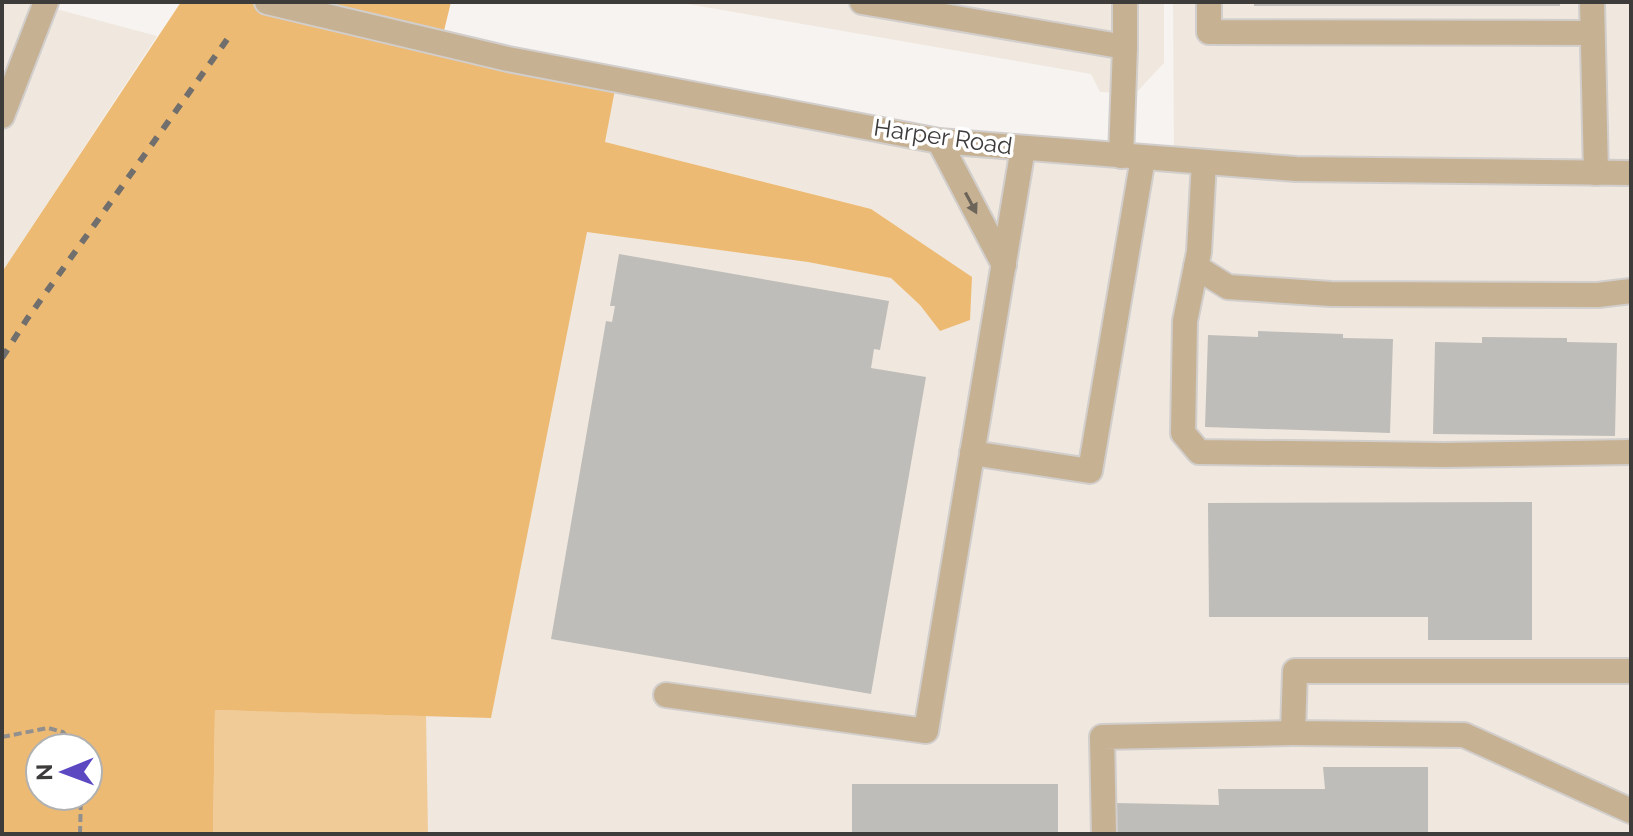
<svg xmlns="http://www.w3.org/2000/svg" width="1633" height="836" font-family="Raleway,sans-serif">
<style>
.built{fill:#f0e8de}
.green{fill:#f0cb98}
.forest{fill:#edba73;fill-rule:evenodd}
.building{fill:#bfbdb9}
.lines{fill:none;stroke-linecap:round;stroke-linejoin:round}
.minor-casing{stroke:#d1cecc;stroke-width:28}
.path{stroke:#92908e;stroke-width:4;stroke-dasharray:8 4;stroke-linecap:butt}
.minor{stroke:#c7b193;stroke-width:24}
.rail{stroke:#706f6d;stroke-width:6;stroke-dasharray:10 10;stroke-linecap:butt}
.oneway{fill:#6d655a}
.labels{text-anchor:middle;stroke-width:7;stroke-linejoin:round;paint-order:stroke}
.street-label{font-size:24px;fill:#3d3c3b;stroke:#fff}
</style>
<rect width="100%" height="100%" fill="#f6f3f0"/>
<!-- built -->
<g class="built">
<polygon points="2,2 30,2 157,36 2,272"/>
<polygon points="676,2 1164,2 1164,63 1135,94 1100,92 1091,74"/>
<polygon points="1173,2 1631,2 1631,834 160,834 164,708 617,79 939,141 1174,159"/>
</g>
<!-- green -->
<polygon class="green" points="215,710 426,716 428,834 213,834"/>
<!-- forest -->
<path class="forest" d="M181 2H451L441 43 617 79 605 142 871 209 972 277 970 320 940 331 920 305 891 278 808 262 587 232 491 718 215 710 213 834H2V272ZM40 748H88V796H40Z"/>
<!-- building -->
<g class="building">
<rect x="1254" y="2" width="306" height="4"/>
<polygon points="619,254 889,301 880,350 874,349 871,368 926,377 871,694 551,639 606,321 612,322 615,306 610,306"/>
<polygon points="1258,331 1343,334 1343,338 1393,339 1390,433 1205,427 1208,335 1258,337"/>
<polygon points="1482,337 1567,338 1567,342 1617,343 1615,436 1433,434 1435,342 1482,343"/>
<polygon points="1532,502 1532,640 1428,640 1428,617 1209,617 1208,503"/>
<polygon points="1323,767 1428,767 1428,834 1115,834 1115,803 1219,805 1218,789 1325,789"/>
<rect x="852" y="784" width="206" height="50"/>
</g>
<g class="lines">
<!-- minor casing -->
<g class="minor-casing">
<g id="minor">
<polyline points="267,2 508,59 939,141 1296,169 1631,173"/>
<polyline points="862,2 1125,47 1121,156"/>
<polyline points="1125,2 1125,47"/>
<polyline points="1209,2 1209,32 1592,33"/>
<polyline points="1592,2 1596,173"/>
<polyline points="2,116 46,2"/>
<polyline points="939,141 1004,265"/>
<polyline points="1204,162 1199,252 1185,321 1183,433 1199,452 1444,455 1631,452"/>
<polyline points="1196,267 1228,287 1331,294 1598,295 1631,291"/>
<polyline points="972,453 1090,471 1143,158"/>
<polyline points="1631,671 1295,671 1293,733 1464,735 1631,811"/>
<polyline points="666,695 926,731 1023,148"/>
<polyline points="1104,834 1102,737 1293,733"/>
</g>
</g>
<!-- path -->
<g class="path">
<polyline points="2,737 48,728 63,732 77,748"/>
<polyline points="80,834 81,796"/>
</g>
<!-- minor -->
<use href="#minor" class="minor"/>
<!-- rail -->
<polyline class="rail" points="2,358 27,319 231,34"/>
</g>
<!-- one-way arrows -->
<defs><path id="oneway-solid" d="M-6-.8H1V-3.2L6.5 0L1 3.2V.8H-6Z" transform="scale(2)"/></defs>
<use class="oneway" href="#oneway-solid" transform="translate(971 203) rotate(62)"/>
<g class="labels">
<!-- street labels -->
<g class="street-label">
<text transform="translate(943 137) rotate(8)" y="8">Harper Road</text>
</g>
</g>
<!-- border -->
<rect width="1633" height="836" fill="none" stroke="#3d3c3b" stroke-width="8"/>
<!-- north arrow -->
<g transform="translate(64 772) rotate(269)"><circle r="38" fill="#ffffff" stroke="#b1b1b1" stroke-width="2"/>
<path d="M0-6L14 30L0 20L-14 30Z" fill="#5c49c2"/>
<text y="-12" font-size="22" font-weight="bold" text-anchor="middle" fill="#3d3c3b">N</text>
</g>
</svg>
